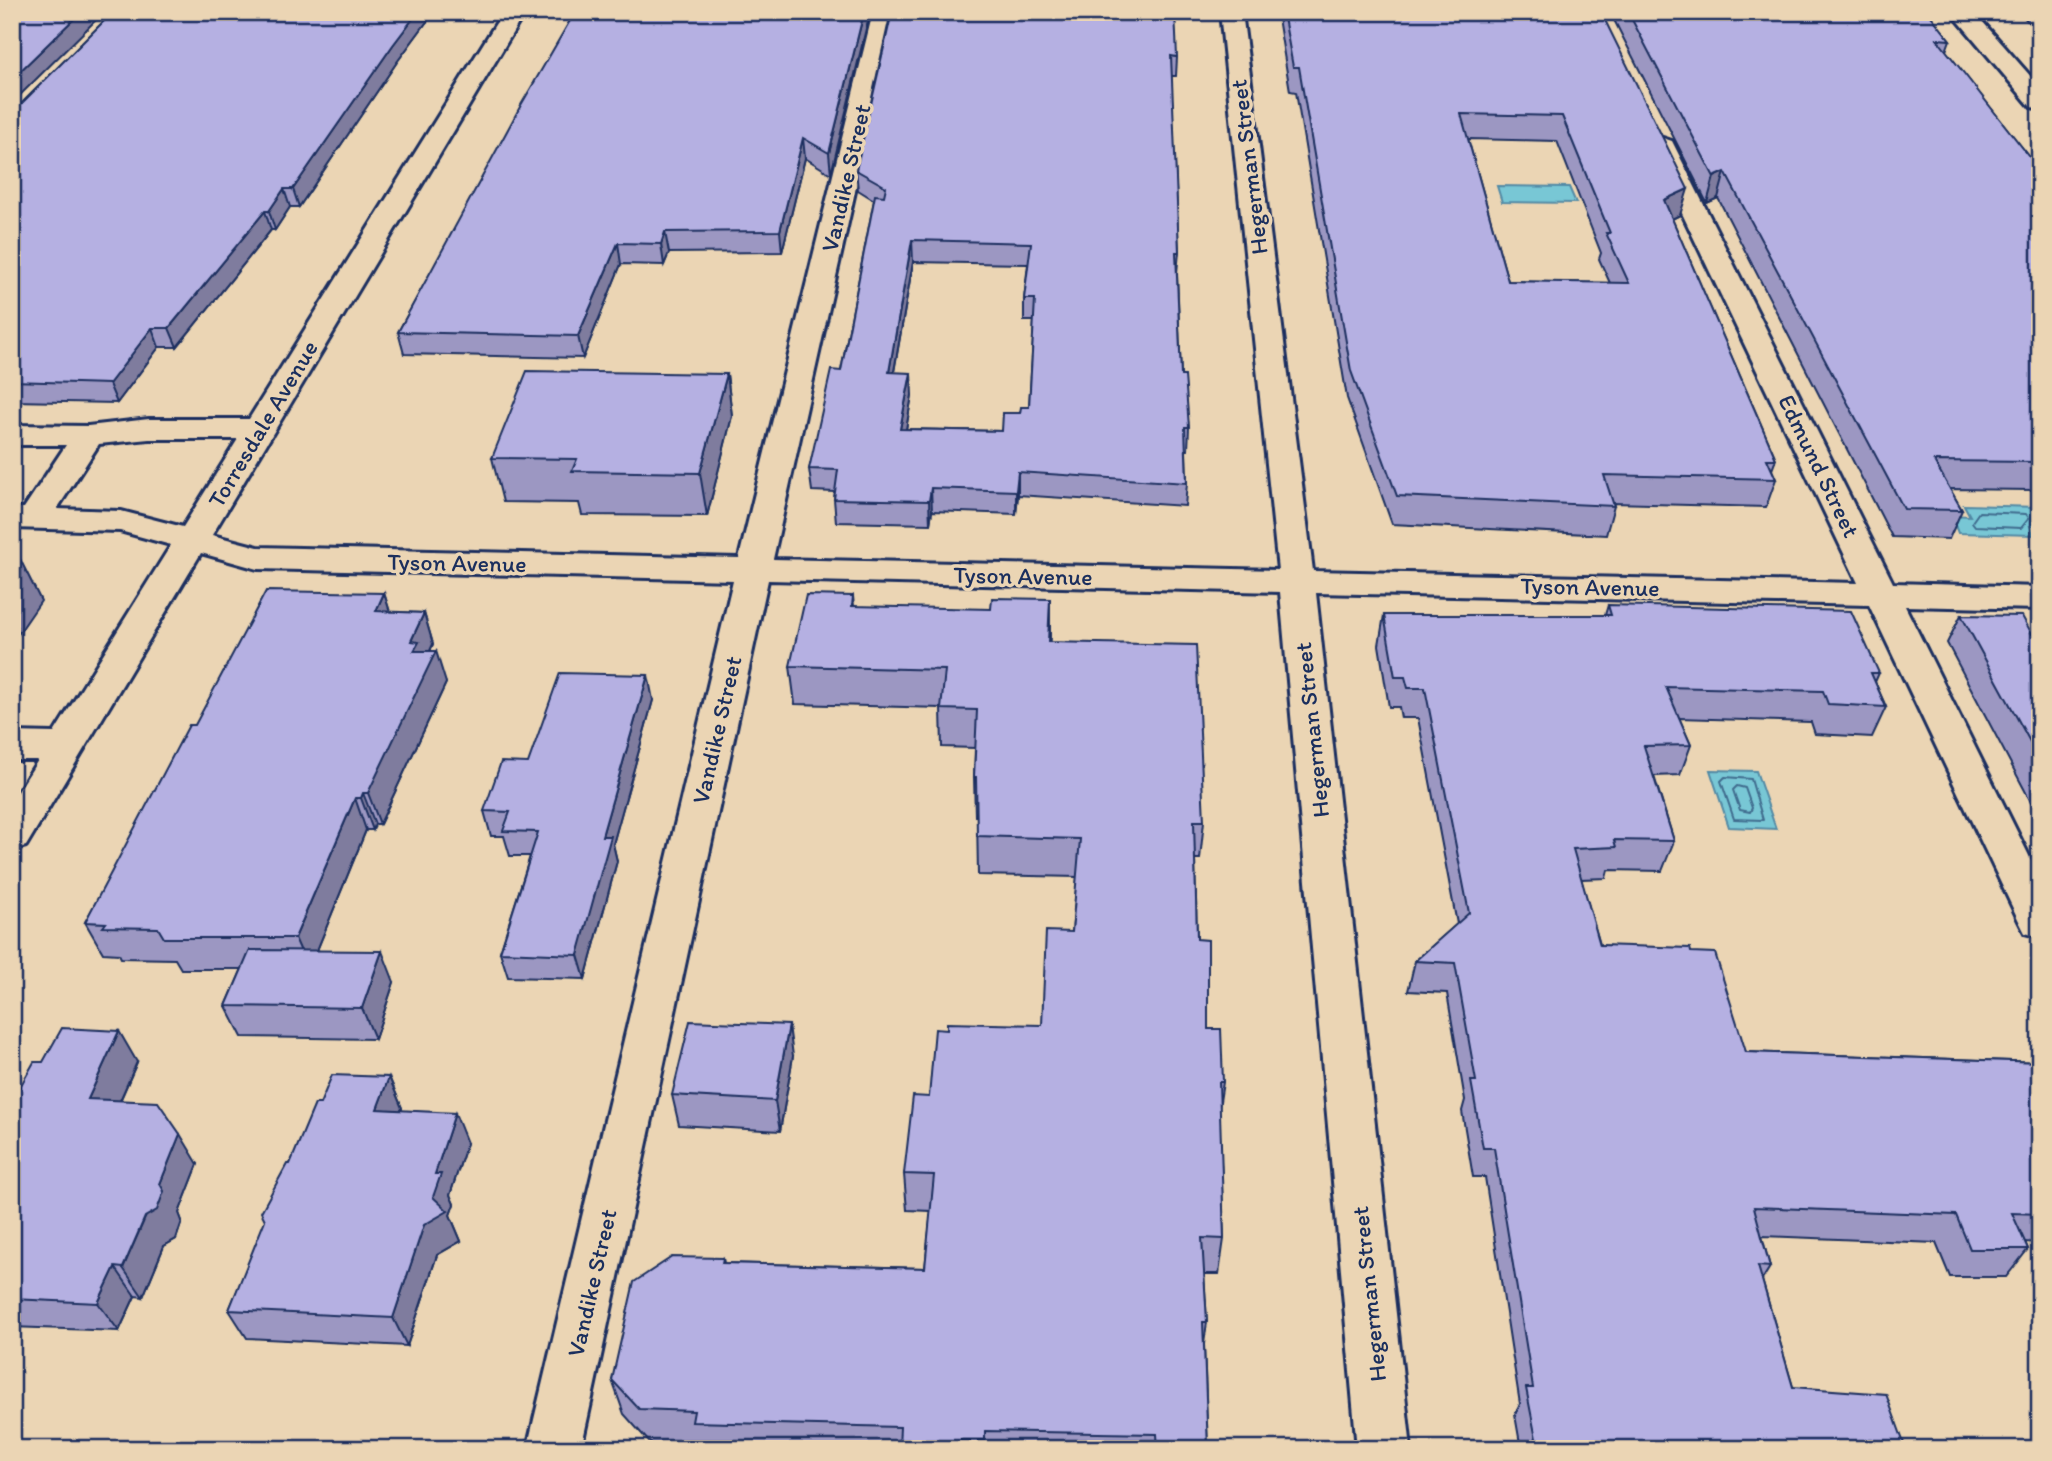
<svg xmlns="http://www.w3.org/2000/svg" width="2052" height="1461" font-family="Itim,sans-serif">
<style>
.water{fill:#78c7d5;stroke:#538aa5;stroke-width:2}
.lines{fill:none;stroke-linecap:round;stroke-linejoin:round}
.shore{stroke:#406c8e;stroke-width:2}
.minor-casing{stroke:#1b2f5e;stroke-width:6}
.minor{fill:#ebd5b4;fill-rule:evenodd}
.wall{fill:#9c97c2;stroke:#1b2f5e;stroke-width:2;fill-rule:evenodd}
.shaded-wall{fill:#7f7b9e;stroke:#1b2f5e;stroke-width:2}
.building{fill:#b5b0e2;stroke:#1b2f5e;stroke-width:2;fill-rule:evenodd}
.labels{text-anchor:middle;stroke-width:7;stroke-linejoin:round;paint-order:stroke}
.street-label{font-size:24px;fill:#1b2f5e;stroke:#ebd5b4}
</style>
<rect width="100%" height="100%" fill="#ebd5b4"/>
<filter id="ink" filterUnits="userSpaceOnUse"><feTurbulence type="fractalNoise" baseFrequency=".0143" numOctaves="2"/><feDisplacementMap in="SourceGraphic" scale="14" xChannelSelector="R" yChannelSelector="G"/><feConvolveMatrix kernelMatrix="1 2 1 2 8 2 1 2 1" color-interpolation-filters="sRGB"/></filter>
<g filter="url(#ink)">
<!-- water -->
<g class="water">
<polygon points="1497,186 1569,187 1576,203 1502,202"/>
<polygon points="1964,505 2038,507 2040,526 2030,526 2034,535 1958,533 1951,515 1970,516"/>
<polygon points="1710,770 1756,771 1776,829 1729,827"/>
</g>
<g class="lines">
<!-- shore -->
<g class="shore">
<polygon points="1979,512 2026,514 2029,518 2021,528 1975,526 1972,522"/>
<polygon points="1725,777 1751,779 1763,820 1734,819 1721,781"/>
<polygon points="1737,786 1745,788 1752,808 1750,812 1740,810 1733,790"/>
</g>
<!-- minor casing -->
<g class="minor-casing">
<g id="minor">
<path d="M503 12H525L212 535 258 547 739 558 873 12H895L773 559 1278 570 1220 12H1242L1313 571 1858 583 1650 146 1654 141 1663 138 1672 141 1893 583 2040 587V609L1905 606 2040 878V937L2025 933 2019 921 1869 605 1316 593 1411 1449H1357L1280 592 768 580 581 1449H527L733 580 258 569 201 553 26 846 12 850V801L38 760H12V732L54 733 171 545 120 531 12 528V508H24L66 445H12V425L88 426 149 419H249ZM149 439H238L183 527 121 511 57 509 99 444Z"/>
<polygon points="1951,12 1974,12 2040,87 2040,109 2031,107"/>
</g>
</g>
<!-- minor -->
<use href="#minor" class="minor"/>
</g>
<!-- wall -->
<g class="wall">
<polygon points="113,12 434,12 397,62 299,207 290,207 275,230 271,230 177,347 159,347 117,403 12,401 12,111 14,111"/>
<polygon points="575,12 870,12 831,174 805,158 782,252 669,253 664,265 621,264 583,358 404,354 398,332"/>
<path d="M891 12 1177 57 1176 76H1171L1179 252 1177 273 1181 376 1189 427 1188 450H1186L1187 483 1185 506 1018 495 1016 514 932 511 930 524 836 522 834 499 835 492 812 491 809 469 841 371 874 200 858 190 856 170ZM913 262 1028 264 1024 299V321H1034L1029 407 1020 413 1002 431 906 429 912 395 894 372Z"/>
<path d="M1277 12H1601L1680 215 1672 219 1776 459 1772 470 1776 479 1766 507 1613 503 1614 506 1606 535 1392 524 1347 398 1296 92 1290 91ZM1468 139 1557 141 1601 253 1599 259 1610 283 1508 281Z"/>
<polygon points="1610,12 1950,12 1949,14 1928,13 1950,40 1946,51 2040,170 2040,498 2038,498 2033,490 1950,489 1962,510 1949,539 1892,537 1718,198 1707,203"/>
<polygon points="1977,12 2040,12 2040,35 2022,15 1980,14"/>
<polygon points="727,374 732,416 707,516 582,515 579,503 503,502 492,458"/>
<polygon points="384,593 390,612 424,613 433,644 430,651 446,683 380,824 375,824 373,830 366,830 317,950 394,982 375,1039 242,1037 226,1006 242,969 181,969 175,959 121,958 119,954 103,953 85,922 195,725"/>
<polygon points="853,596 854,606 1050,642 1204,821 1200,859 1195,859 1197,939 1208,1029 1223,1082 1219,1108 1224,1239 1219,1274 1204,1274 1207,1322 1204,1344 1208,1449 700,1449 699,1445 650,1443 624,1414 612,1380 723,1258 724,1263 925,1268 931,1211 907,1210 904,1174 929,1097 947,1030 1042,1025 1072,932 1077,877 978,875 977,816 975,816 974,777 975,748 942,747 941,708 795,704 790,666"/>
<polygon points="1608,605 1879,673 1875,682 1886,707 1872,737 1815,734 1811,722 1679,718 1691,745 1680,775 1654,776 1674,841 1662,871 1608,870 1606,878 1581,879 1600,945 1691,952 1746,1052 2040,1062 2040,1243 2025,1242 2028,1249 2006,1277 1950,1277 1936,1243 1762,1236 1770,1267 1762,1280 1793,1387 1906,1449 1521,1449 1515,1415 1520,1404 1485,1177 1473,1177 1462,1111 1465,1100 1447,993 1408,991 1415,961 1457,924 1418,718 1401,718 1399,707 1389,707 1379,645 1384,615 1605,615"/>
<polygon points="1961,615 2032,634 2040,634 2040,819 1947,643"/>
<polygon points="653,700 613,844 617,861 585,979 508,977 500,952 530,856 510,856 504,836 491,836 484,811 528,763"/>
<polygon points="793,1056 780,1131 679,1125 672,1095"/>
<polygon points="137,1062 120,1101 198,1164 179,1213 182,1221 176,1239 164,1246 143,1297 135,1296 119,1331 12,1327 12,1101"/>
<polygon points="389,1077 402,1108 401,1110 467,1143 450,1195 454,1204 450,1215 461,1241 437,1255 407,1346 247,1338 229,1310 290,1164 320,1104"/>
</g>
<!-- shaded-wall -->
<g class="shaded-wall">
<polygon points="81,12 104,12 12,103 12,79"/>
<polygon points="418,12 434,12 397,62 299,207 293,189 393,45"/>
<polygon points="864,12 870,12 831,174 829,153"/>
<polygon points="803,138 805,158 782,252 780,231"/>
<polygon points="1725,172 1718,198 1707,203 1714,177"/>
<polygon points="284,189 290,207 275,230 269,211"/>
<polygon points="1688,189 1680,215 1657,226 1664,200"/>
<polygon points="265,211 271,230 177,347 169,328"/>
<polygon points="665,232 669,253 664,265 661,244"/>
<polygon points="912,240 913,262 890,394 889,372"/>
<polygon points="618,243 621,264 583,358 578,336"/>
<polygon points="152,328 159,347 117,403 109,384"/>
<polygon points="911,373 912,395 902,452 900,429"/>
<polygon points="727,374 732,416 707,516 700,473"/>
<polygon points="1018,472 1018,495 1016,514 1016,491"/>
<polygon points="931,488 932,511 930,524 929,501"/>
<polygon points="19,557 41,601 12,643 12,567"/>
<polygon points="384,593 394,625 376,611"/>
<polygon points="1050,599 1050,637 1047,680 1048,642"/>
<polygon points="424,613 433,644 425,662 436,651 446,683 380,824 368,793 411,641"/>
<polygon points="648,675 653,700 613,844 617,861 585,979 578,955 602,836"/>
<polygon points="363,793 375,824 373,830 361,798"/>
<polygon points="355,798 366,830 309,970 295,938"/>
<polygon points="382,951 394,982 375,1039 362,1008"/>
<polygon points="789,1025 793,1056 780,1131 775,1101"/>
<polygon points="119,1031 137,1062 107,1130 88,1099"/>
<polygon points="389,1077 402,1108 391,1140 377,1109"/>
<polygon points="455,1113 467,1143 450,1195 454,1204 450,1215 461,1241 437,1255 407,1346 393,1318 433,1197 435,1174"/>
<polygon points="180,1134 198,1164 179,1213 182,1221 176,1239 164,1246 143,1297 123,1268 160,1184"/>
<polygon points="115,1267 135,1296 119,1331 98,1303"/>
</g>
<!-- building -->
<g class="building">
<polygon points="12,12 81,12 12,79"/>
<polygon points="113,12 418,12 393,45 293,189 284,189 269,211 265,211 169,328 152,328 109,384 12,381 12,111 14,111"/>
<polygon points="575,12 864,12 829,153 803,138 780,231 665,232 661,244 618,243 578,336 398,332 521,105"/>
<path d="M892 12H1175L1177 57 1171 56 1179 252H1176L1181 376H1185L1189 427H1185L1187 483 1018 472 1016 491 931 488 929 501 834 499 838 470 809 469 831 370 841 371 875 195 884 196 886 187 856 170ZM912 240 1031 243 1024 299H1035L1029 407H1021L1020 413H1003L1002 431 900 429 911 373 889 372Z"/>
<path d="M1283 12H1601L1688 189 1664 200 1776 459H1767L1776 479 1604 475 1614 506 1397 496 1351 371 1299 67H1293ZM1461 114 1562 116 1610 233H1606L1629 283 1508 281Z"/>
<polygon points="1628,12 1928,12 1950,40 1937,39 2040,170 2040,462 1934,461 1962,510 1904,509 1725,172 1714,177"/>
<polygon points="527,371 727,374 700,473 572,471 577,459 492,458"/>
<polygon points="12,557 19,557 12,567"/>
<polygon points="266,591 384,593 376,611 424,613 411,641 419,642 414,651 436,651 368,793 363,793 361,798 355,798 295,938 164,938 158,928 103,927 106,923 85,922 189,725 195,725"/>
<polygon points="806,595 853,596 852,606 991,609 992,598 1050,599 1048,642 1196,645 1204,821 1194,821 1197,939 1208,940 1208,1029 1221,1029 1223,1082 1219,1082 1224,1239 1202,1238 1207,1322 1203,1322 1208,1449 1158,1449 1157,1434 985,1431 985,1440 961,1440 960,1449 899,1448 900,1427 692,1422 694,1411 639,1409 612,1380 634,1282 672,1257 723,1258 722,1263 925,1268 934,1175 904,1174 913,1096 929,1097 935,1029 947,1030 947,1023 1042,1025 1046,931 1072,932 1080,839 977,836 976,777 974,777 977,710 941,709 945,670 790,666"/>
<polygon points="1608,605 1851,611 1879,673 1871,673 1886,707 1828,704 1823,691 1666,687 1691,745 1644,746 1674,841 1614,840 1616,847 1573,849 1600,945 1690,948 1691,952 1715,953 1746,1052 2040,1062 2040,1214 2012,1213 2028,1249 1970,1249 1956,1215 1754,1207 1770,1267 1758,1266 1793,1387 1886,1394 1906,1449 1538,1449 1526,1388 1533,1388 1494,1148 1483,1148 1471,1081 1476,1081 1455,963 1415,961 1469,913 1425,688 1408,688 1405,677 1395,677 1384,615 1611,615"/>
<polygon points="1961,615 2022,616 2032,634 2040,634 2040,760"/>
<polygon points="560,673 648,675 602,836 611,836 578,955 500,952 538,832 503,831 510,812 484,811 501,762 528,763"/>
<polygon points="250,950 382,951 362,1008 226,1006"/>
<polygon points="690,1021 789,1025 775,1101 672,1095"/>
<polygon points="62,1028 119,1031 88,1099 158,1102 180,1134 160,1184 164,1191 157,1210 145,1217 123,1268 115,1267 98,1303 12,1299 12,1101 34,1062 43,1062"/>
<polygon points="332,1075 389,1077 377,1109 455,1113 435,1174 441,1174 433,1197 448,1211 424,1225 393,1318 229,1310 265,1220 261,1212 287,1164 290,1164 315,1104 320,1104"/>
</g>
</g>
<g class="labels">
<!-- street labels -->
<g class="street-label">
<text transform="translate(1249 167) rotate(-97)" y="8">Hegerman Street</text>
<text transform="translate(846 178) rotate(-77)" y="8">Vandike Street</text>
<text transform="translate(263 424) rotate(-59)" y="8">Torresdale Avenue</text>
<text transform="translate(1819 466) rotate(64)" y="8">Edmund Street</text>
<text transform="translate(457 563) rotate(1)" y="8">Tyson Avenue</text>
<text transform="translate(1023 576) rotate(1)" y="8">Tyson Avenue</text>
<text transform="translate(1590 587) rotate(1)" y="8">Tyson Avenue</text>
<text transform="translate(717 730) rotate(-77)" y="8">Vandike Street</text>
<text transform="translate(1312 730) rotate(-96)" y="8">Hegerman Street</text>
<text transform="translate(592 1283) rotate(-77)" y="8">Vandike Street</text>
<text transform="translate(1369 1294) rotate(-96)" y="8">Hegerman Street</text>
</g>
</g>
<!-- margin -->
<rect width="2052" height="1461" fill="none" stroke="#ebd5b4" stroke-width="42"/>
<rect x="21" y="21" width="2010" height="1419" fill="none" stroke="#1b2f5e" stroke-width="2.5" filter="url(#ink)"/>
</svg>
